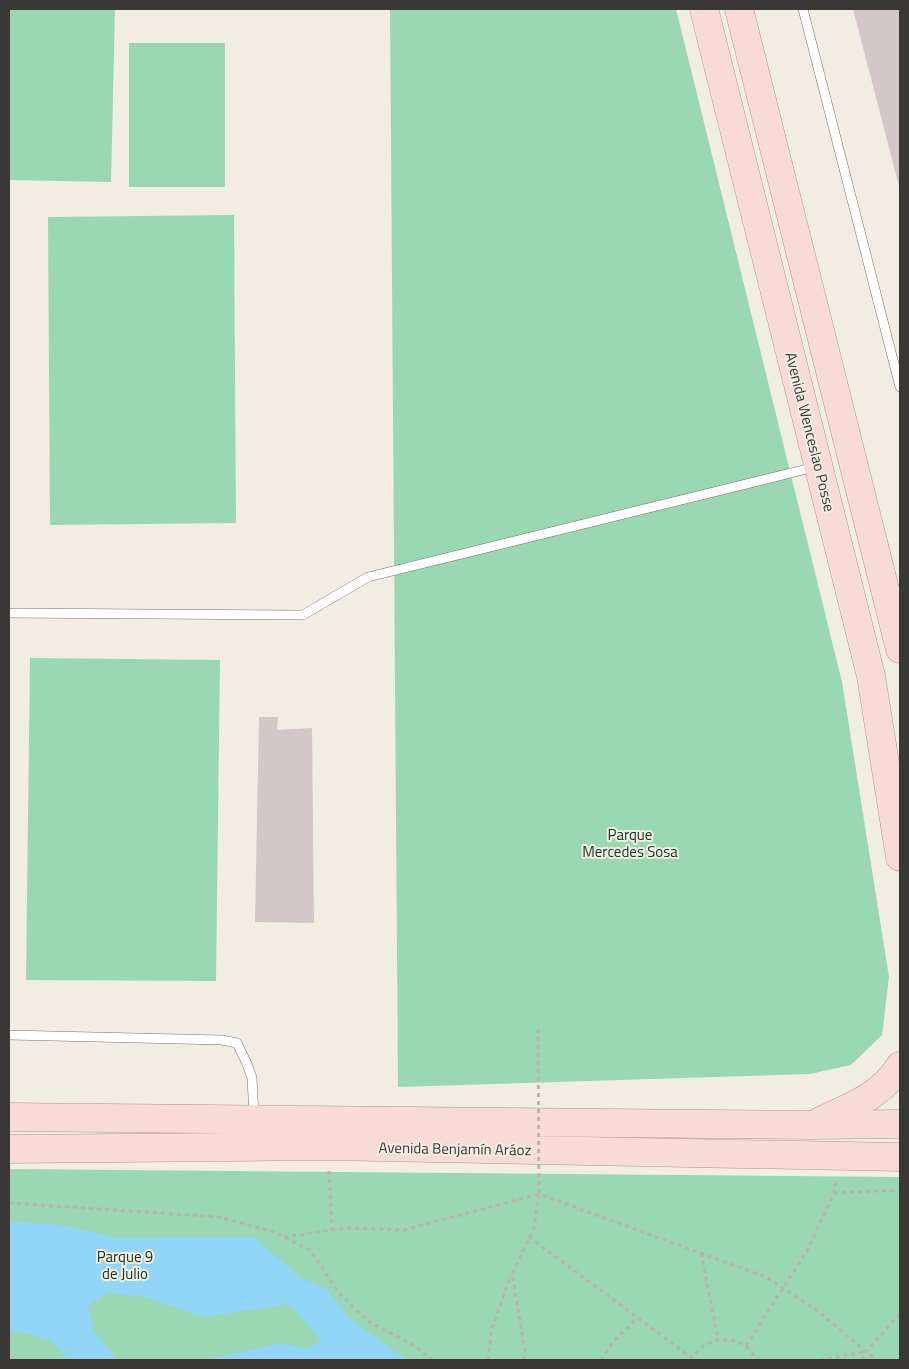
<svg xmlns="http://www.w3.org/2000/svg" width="909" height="1369" font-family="'Titillium Web',sans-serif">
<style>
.green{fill:#99d8b2}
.water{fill:#92d5f7}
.building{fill:#d3c7c7}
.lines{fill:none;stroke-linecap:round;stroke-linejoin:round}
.service-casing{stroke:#77736b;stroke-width:10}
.primary-casing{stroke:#b2928c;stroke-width:29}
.path{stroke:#b8b5ad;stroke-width:3;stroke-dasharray:4 4;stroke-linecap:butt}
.service{stroke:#fff;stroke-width:9}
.primary{stroke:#f8dbd6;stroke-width:28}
.path-bridge{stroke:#b8b5ad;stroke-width:3;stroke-dasharray:4 4;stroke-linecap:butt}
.labels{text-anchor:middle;stroke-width:4;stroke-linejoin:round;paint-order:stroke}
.street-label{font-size:15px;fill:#393834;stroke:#f1ede3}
.park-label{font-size:15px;fill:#113422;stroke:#f1ede3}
</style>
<rect width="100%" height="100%" fill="#f1ede3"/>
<!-- green -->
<g class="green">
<polygon points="9,9 115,9 111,182 9,180"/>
<polygon points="390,9 676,9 842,682 889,977 882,1035 851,1065 810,1074 398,1087"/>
<rect x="129" y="43" width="96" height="144"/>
<polygon points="234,215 236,523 50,525 48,217"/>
<polygon points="30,658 220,660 216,981 26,980"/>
<polygon points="9,1169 900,1177 900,1360 9,1360"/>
</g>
<!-- water -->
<polygon class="water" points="9,1221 61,1225 116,1238 253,1237 300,1277 328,1290 351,1320 408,1360 204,1360 282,1343 309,1349 321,1341 290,1304 203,1317 145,1297 110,1293 88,1305 94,1331 117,1360 68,1360 53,1342 20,1331 9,1333"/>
<!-- building -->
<g class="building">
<polygon points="853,9 900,9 900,190"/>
<polygon points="259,717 278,717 277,730 312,728 314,923 255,922"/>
</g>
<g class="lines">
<!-- service casing -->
<g class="service-casing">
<g id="service">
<polyline points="803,9 900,387"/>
<polyline points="9,613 303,615 368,577 815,467"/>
<polyline points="9,1035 222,1040 237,1043 247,1064 252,1078 254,1116"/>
</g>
</g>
<!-- primary casing -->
<g class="primary-casing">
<g id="primary">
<polyline points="704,9 871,676 900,857"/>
<polyline points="739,9 900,649"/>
<polyline points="9,1117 810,1125 900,1124"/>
<path d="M820 1121C851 1107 881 1096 900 1066"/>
<polyline points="9,1149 328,1146 900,1157"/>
</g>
</g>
<!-- path -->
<g class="path">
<polyline points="329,1171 332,1230"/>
<polyline points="834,1193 900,1190"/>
<polyline points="9,1203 219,1217 274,1232 310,1250 339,1293 368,1321 415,1346 432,1360"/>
<polyline points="284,1237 347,1228 404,1230 539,1194 766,1277 818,1311 876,1360"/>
<polyline points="529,1237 692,1358"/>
<polyline points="701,1253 718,1339"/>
<polyline points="746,1346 808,1249 834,1193 836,1181"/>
<polyline points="488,1360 492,1328 511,1275"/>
<polyline points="524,1360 525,1351 512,1274 534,1228 539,1194"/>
<polyline points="601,1360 613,1342 637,1318"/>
<path d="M691 1360C701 1341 727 1333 745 1346 750 1349 754 1356 758 1360"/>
<polyline points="820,1360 865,1352"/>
<polyline points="862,1360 865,1352 900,1314"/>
</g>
<!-- service -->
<use href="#service" class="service"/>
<!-- primary -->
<use href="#primary" class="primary"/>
<!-- path-bridge -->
<polyline class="path-bridge" points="538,1029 539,1194"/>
</g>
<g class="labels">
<!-- street labels -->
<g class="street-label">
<text transform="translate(810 432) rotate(76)" y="5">Avenida Wenceslao Posse</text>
<text transform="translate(455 1149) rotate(1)" y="5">Avenida Benjamín Aráoz</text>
</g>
<!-- park labels -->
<g class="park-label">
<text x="630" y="840">Parque<tspan x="630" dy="17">Mercedes Sosa</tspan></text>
<text x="125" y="1262">Parque 9<tspan x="125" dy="17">de Julio</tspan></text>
</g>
</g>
<!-- border -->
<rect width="909" height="1369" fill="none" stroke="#393834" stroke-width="20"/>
</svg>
